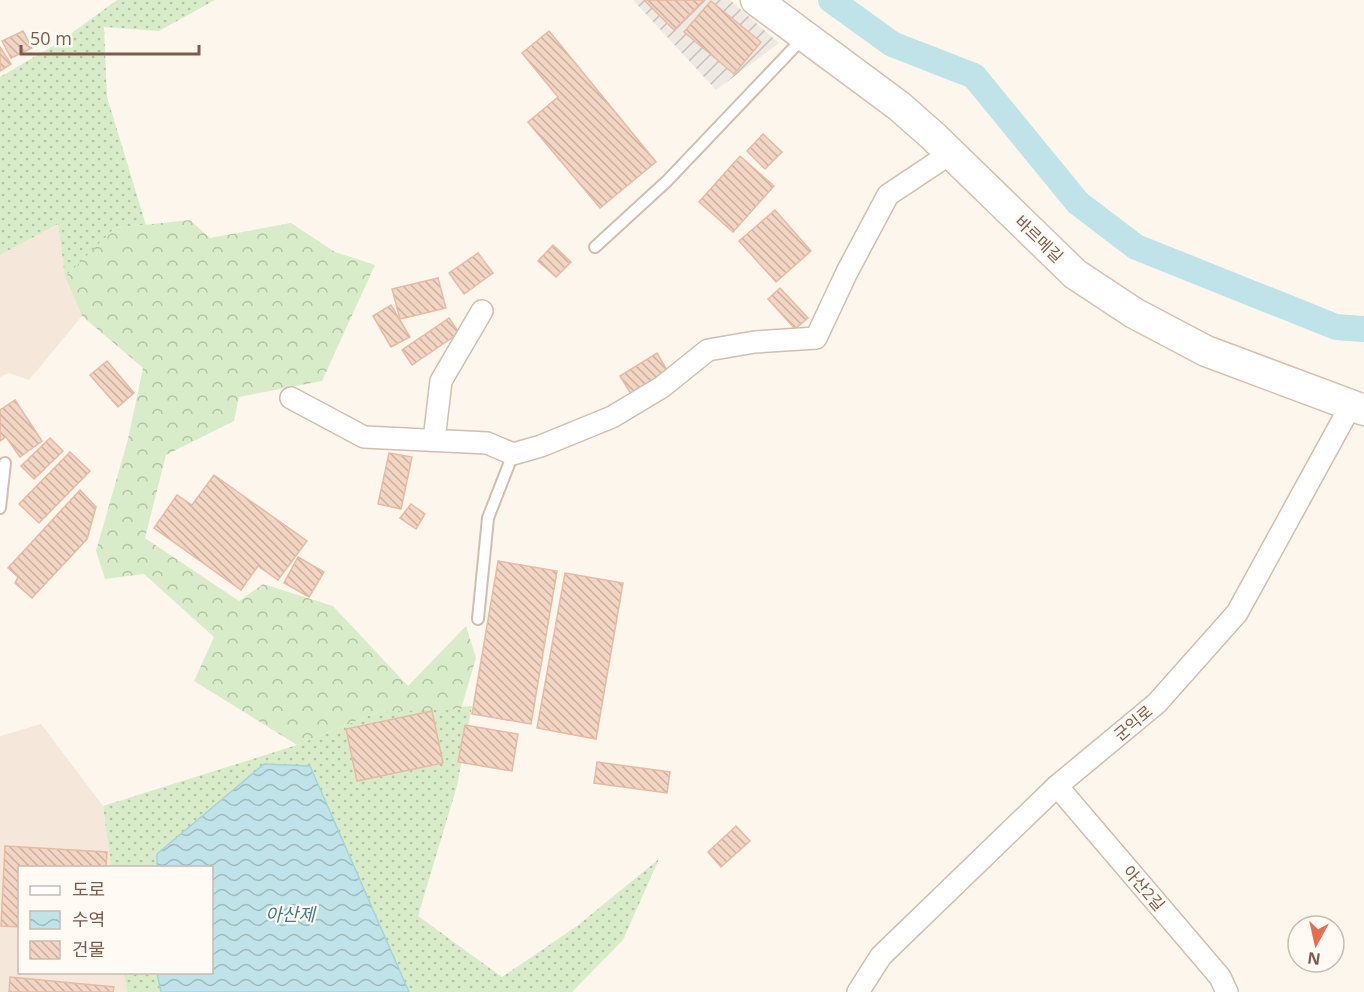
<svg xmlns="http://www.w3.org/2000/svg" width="1364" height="992" font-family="'Open Sans','Noto Sans KR',sans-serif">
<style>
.residential{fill:#f5e8da}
.industrial{fill:url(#industrial-furrows)}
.grass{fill:url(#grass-dots)}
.forest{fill:url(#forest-crowns)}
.water{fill:url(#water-waves);stroke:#a5d3da;stroke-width:1.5}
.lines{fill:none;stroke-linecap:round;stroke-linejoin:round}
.canal{stroke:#bfe3e8;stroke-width:26}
.building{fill:url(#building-back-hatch);stroke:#e6bba3;stroke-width:1.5}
.lane-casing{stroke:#d1beb0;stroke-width:14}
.street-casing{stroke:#d1beb0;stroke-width:24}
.secondary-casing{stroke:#d6c0b0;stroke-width:33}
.lane{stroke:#fff;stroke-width:10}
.street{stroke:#fff;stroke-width:21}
.secondary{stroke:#fff;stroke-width:30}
.labels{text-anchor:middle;stroke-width:4.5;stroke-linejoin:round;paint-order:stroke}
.street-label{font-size:16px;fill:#7a5c4d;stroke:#fffaf3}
.water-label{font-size:18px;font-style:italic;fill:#437c86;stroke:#fffaf3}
</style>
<defs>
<pattern id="industrial-furrows" width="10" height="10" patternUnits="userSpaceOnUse" patternTransform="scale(1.5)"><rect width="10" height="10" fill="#efe9e4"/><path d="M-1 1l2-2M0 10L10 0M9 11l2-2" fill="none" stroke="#c7c0bb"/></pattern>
<pattern id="grass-dots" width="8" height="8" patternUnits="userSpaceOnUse" patternTransform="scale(1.5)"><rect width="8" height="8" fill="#d8ecc9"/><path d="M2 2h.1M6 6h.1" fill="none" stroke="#b4c2a5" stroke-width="1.8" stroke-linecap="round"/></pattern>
<pattern id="forest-crowns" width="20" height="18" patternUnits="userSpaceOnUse" patternTransform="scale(1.5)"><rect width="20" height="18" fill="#d8ecc9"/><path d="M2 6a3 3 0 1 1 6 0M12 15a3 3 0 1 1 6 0" fill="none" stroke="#b4c2a5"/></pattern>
<pattern id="water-waves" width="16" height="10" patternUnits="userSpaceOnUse" patternTransform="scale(1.5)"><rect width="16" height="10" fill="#bfe3e8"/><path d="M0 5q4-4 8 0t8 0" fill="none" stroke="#a0bbbe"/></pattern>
<pattern id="building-back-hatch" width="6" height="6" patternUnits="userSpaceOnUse" patternTransform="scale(1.5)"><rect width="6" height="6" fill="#f3d5c3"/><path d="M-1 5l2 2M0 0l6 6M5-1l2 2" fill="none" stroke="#cab0a1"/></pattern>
</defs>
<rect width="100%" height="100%" fill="#fdf6ec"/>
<!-- residential -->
<g class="residential">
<polygon points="58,224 65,277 82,316 29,380 9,373 0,377 0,255"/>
<polygon points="41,724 103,806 111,867 20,868 20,972 124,973 127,992 0,992 0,736"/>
</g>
<!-- industrial -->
<polygon class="industrial" points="633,0 730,0 779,43 716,90"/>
<!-- grass -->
<g class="grass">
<polygon points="117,0 215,0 159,31 104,27 107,97 146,225 115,228 65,277 58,224 0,255 0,77 58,43"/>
<polygon points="472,706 457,786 418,916 502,977 577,926 659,859 623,940 572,992 127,992 124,973 212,972 212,868 111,867 103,806 297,745 378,712"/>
</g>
<!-- forest -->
<polygon class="forest" points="190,220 210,238 291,223 335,252 375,265 322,381 239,397 234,421 166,455 145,538 239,601 263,584 333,606 408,686 466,626 476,658 461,709 378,712 297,745 194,681 214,637 144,574 105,579 96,551 128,439 143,368 82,316 65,277 115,228"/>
<!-- water -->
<polygon class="water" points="264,764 310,766 409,992 161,992 157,973 212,972 212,868 157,867 157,854"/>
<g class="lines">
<!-- canal -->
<polyline class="canal" points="831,0 892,44 974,76 1078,203 1136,247 1336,327 1364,329"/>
</g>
<!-- building -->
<g class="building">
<polygon points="644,0 704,0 674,30"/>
<polygon points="711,1 761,42 734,74 684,32"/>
<polygon points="23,31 32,48 11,58 2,41"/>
<polygon points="549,31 656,162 600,208 528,122 558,97 522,53"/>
<polygon points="0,47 11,64 0,71"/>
<polygon points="763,134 782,152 765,169 747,151"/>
<polygon points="740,156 774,186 733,232 699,202"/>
<polygon points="775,210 811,251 776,282 739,241"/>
<polygon points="553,245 571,262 556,277 538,261"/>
<polygon points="478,253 493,273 464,294 449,273"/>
<polygon points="438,278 446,308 400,319 392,289"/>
<polygon points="780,288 808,318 795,329 768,299"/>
<polygon points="391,305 410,337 391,347 373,316"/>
<polygon points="449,318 459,333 412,365 402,350"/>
<polygon points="657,353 668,372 631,394 620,376"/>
<polygon points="107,361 134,393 118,407 90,375"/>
<polygon points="15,400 42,441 20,457 6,437 0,441 0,410"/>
<polygon points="50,438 63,451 34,479 21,466"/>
<polygon points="70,452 90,471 39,523 19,504"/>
<polygon points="389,453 412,457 401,509 378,504"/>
<polygon points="214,475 307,541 278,580 258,566 241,590 154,528 177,495 192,505"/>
<polygon points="80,490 96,507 87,539 32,598 15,583 18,577 8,568"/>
<polygon points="411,504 425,514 416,529 400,518"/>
<polygon points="298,557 324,572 309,597 284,583"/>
<polygon points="498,561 557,571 531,724 472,714"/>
<polygon points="565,573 623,583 596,739 537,728"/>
<polygon points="432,711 443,763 357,781 346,729"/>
<polygon points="465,725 518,734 512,771 458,762"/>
<polygon points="597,762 670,772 667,793 594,783"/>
<polygon points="736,826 750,841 721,867 708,852"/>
<polygon points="5,846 107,852 106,868 20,868 20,927 1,926"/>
<polygon points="10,977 114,987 113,992 9,992"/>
</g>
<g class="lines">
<!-- lane casing -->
<g class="lane-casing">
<g id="lane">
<polyline points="595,247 667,181 804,37"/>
<polyline points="0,508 5,463"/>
<polyline points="478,619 488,518 513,454"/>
</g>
</g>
<!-- street casing -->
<g class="street-casing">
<g id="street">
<polyline points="291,398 364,437 487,443 513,454 541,446 612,417 662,387 708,350 755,342 816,338 847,272 888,195 951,153"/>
<polyline points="434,440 441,381 482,311"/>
<polyline points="1057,786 1220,977 1227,992"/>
<polyline points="858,992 881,956 1057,786 1157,703 1237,613 1350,407"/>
</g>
</g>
<!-- secondary casing -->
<g class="secondary-casing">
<polyline id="secondary" points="756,0 899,106 933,136 1075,274 1134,313 1206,351 1364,410"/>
</g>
<!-- lane -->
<use href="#lane" class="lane"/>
<!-- street -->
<use href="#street" class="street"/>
<!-- secondary -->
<use href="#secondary" class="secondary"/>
</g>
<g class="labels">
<!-- street labels -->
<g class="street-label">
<text transform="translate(1039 239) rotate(44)" y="6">바르메길</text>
<text transform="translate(1133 723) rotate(-40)" y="6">군익로</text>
<text transform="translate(1144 888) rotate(49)" y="6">아산2길</text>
</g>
<!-- water labels -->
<g class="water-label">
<text x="290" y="921">아산제</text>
</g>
</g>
<!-- legend -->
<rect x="18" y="866" width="195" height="108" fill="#fffaf3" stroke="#cabbb1" stroke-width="1.5"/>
<rect x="30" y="886" width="30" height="9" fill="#ffffff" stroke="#cabbb1" stroke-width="1.5"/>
<text x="72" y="896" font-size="18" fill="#7a5c4d">도로</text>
<rect x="30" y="911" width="30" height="18" fill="url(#water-waves)" stroke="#cabbb1" stroke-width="1.5"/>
<text x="72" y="926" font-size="18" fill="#7a5c4d">수역</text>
<rect x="30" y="941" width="30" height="18" fill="url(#building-back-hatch)" stroke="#cabbb1" stroke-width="1.5"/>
<text x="72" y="956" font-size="18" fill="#7a5c4d">건물</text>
<!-- north arrow -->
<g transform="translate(1316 944) rotate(188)"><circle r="28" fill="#fffaf3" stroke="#cabbb1" stroke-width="1.5"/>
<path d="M0-4.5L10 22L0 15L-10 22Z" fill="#e76f51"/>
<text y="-9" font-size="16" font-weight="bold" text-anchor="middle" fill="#7a5c4d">N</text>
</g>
<!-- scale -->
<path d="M21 45v9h178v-9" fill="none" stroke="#7a5c4d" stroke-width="3"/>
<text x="30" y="45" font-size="18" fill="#7a5c4d" stroke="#fffaf3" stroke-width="4.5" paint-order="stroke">50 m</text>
</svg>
